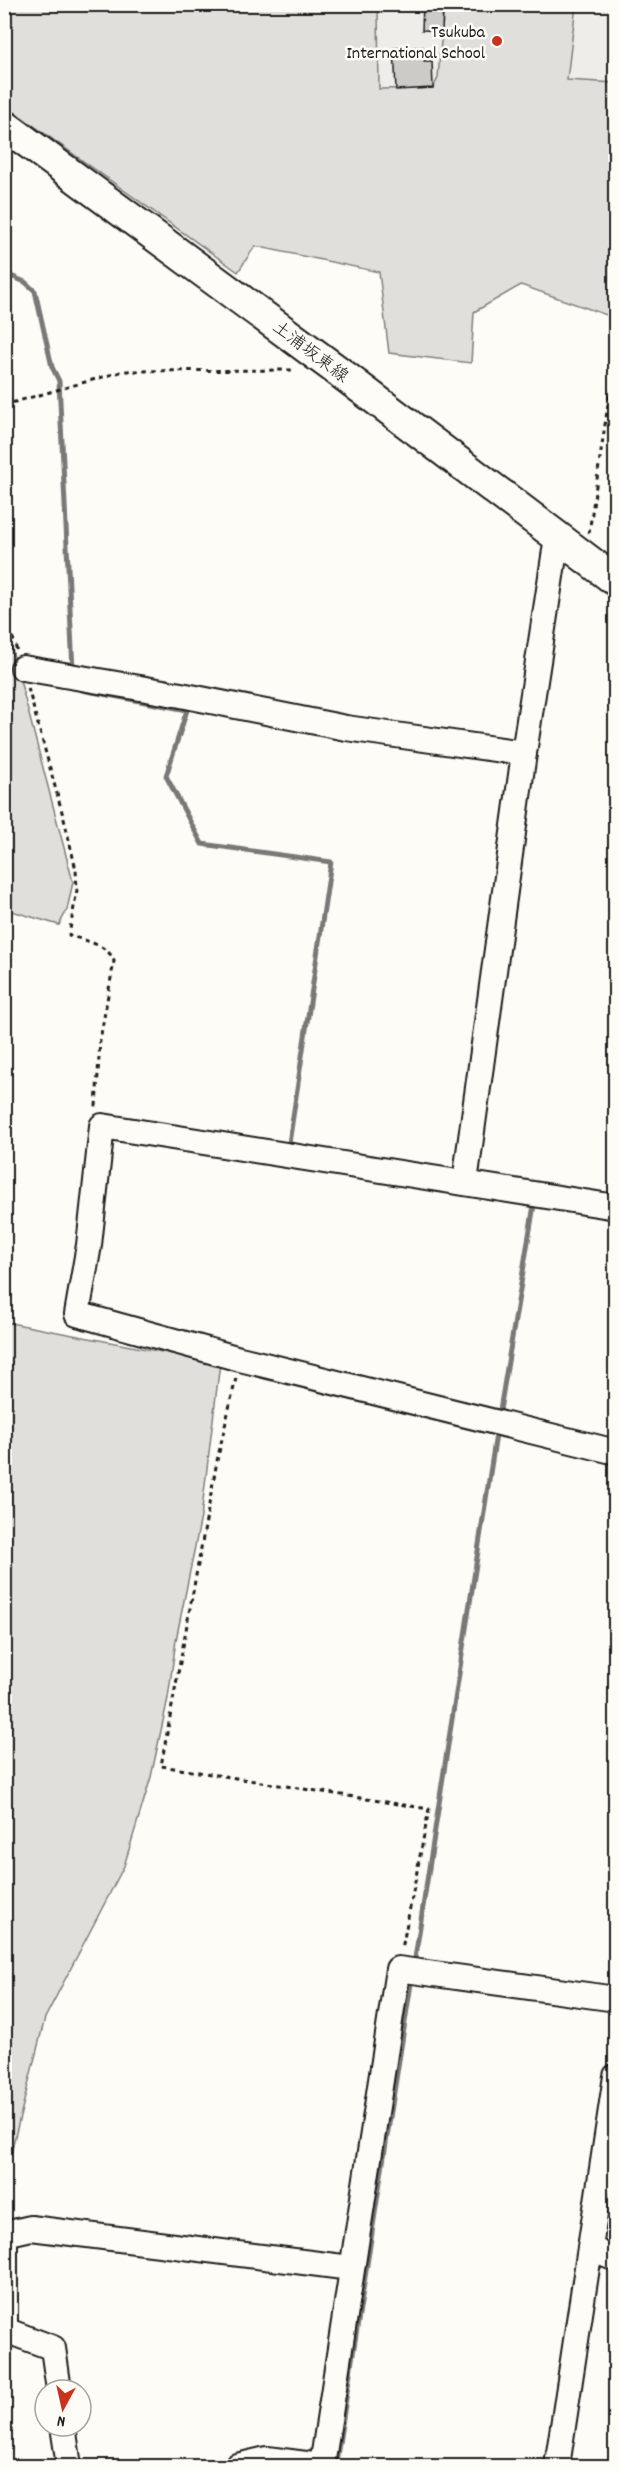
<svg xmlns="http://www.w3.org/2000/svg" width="620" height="2471" font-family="Dekko,'Klee One',sans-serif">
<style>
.built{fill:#eeede9}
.green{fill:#e0dfdb;stroke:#7e7e7c;stroke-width:1.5}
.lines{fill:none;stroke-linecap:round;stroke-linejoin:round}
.stream{stroke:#797876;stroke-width:5}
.building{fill:#cccbc8;stroke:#1c1c1c;stroke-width:1.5}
.minor-casing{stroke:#1c1c1c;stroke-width:28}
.major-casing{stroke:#1c1c1c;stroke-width:34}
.path{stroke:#1c1c1c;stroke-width:3;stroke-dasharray:4.5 4.5;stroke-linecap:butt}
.minor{stroke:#fdfcf7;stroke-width:24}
.major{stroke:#fdfcf7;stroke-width:30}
.poi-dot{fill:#c8321e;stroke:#fdfcf7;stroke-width:2}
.labels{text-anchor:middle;stroke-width:5;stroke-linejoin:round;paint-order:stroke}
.poi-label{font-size:18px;fill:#1c1c1c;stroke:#fdfcf7;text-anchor:end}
.street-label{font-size:18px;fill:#1c1c1c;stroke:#fdfcf7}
</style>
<rect width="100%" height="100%" fill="#fdfcf7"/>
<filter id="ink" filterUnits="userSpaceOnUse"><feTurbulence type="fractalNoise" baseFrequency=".0167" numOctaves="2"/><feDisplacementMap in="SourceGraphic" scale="12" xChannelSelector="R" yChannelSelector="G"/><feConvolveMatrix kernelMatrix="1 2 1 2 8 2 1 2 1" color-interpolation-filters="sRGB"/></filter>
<g filter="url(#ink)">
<!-- built -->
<polygon class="built" points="378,5 615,5 615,83 567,81 379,90"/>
<!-- green -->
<g class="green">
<polygon points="5,5 378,5 379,89 433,88 438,78 444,5 576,5 567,80 615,83 615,318 521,285 474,312 471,363 389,353 379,272 255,246 238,272 5,105"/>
<polygon points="4,619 73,882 67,910 59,925 5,909"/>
<polygon points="5,1322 220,1363 201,1517 176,1640 168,1698 151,1777 124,1866 45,2018 5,2176"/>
</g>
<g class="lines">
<!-- stream -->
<g class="stream">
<polyline points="4,273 25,282 35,291 52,367 59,381 73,670"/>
<polyline points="82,690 187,710 166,776 202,844 331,862 288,1150"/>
<polyline points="499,1416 534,1205 529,1204"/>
<polyline points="414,1965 497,1428"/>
<polyline points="336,2462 412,1977"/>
</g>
</g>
<!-- building -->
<g class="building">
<polygon points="423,4 443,4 442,31 422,30"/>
<polygon points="423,47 424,61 432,61 433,88 396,90 394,48"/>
</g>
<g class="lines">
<!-- minor casing -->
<g class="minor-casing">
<g id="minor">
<polyline points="23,668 181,695 346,728 524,753"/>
<polyline points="465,1182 524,753 557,537"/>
<polyline points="616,1207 102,1126 89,1245 77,1314 240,1359 616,1452"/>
<polyline points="590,2249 616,2259"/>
<polyline points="59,2390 53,2348 5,2330 5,2234 31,2228 351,2268"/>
<polyline points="63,2426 69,2466"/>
<polyline points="237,2466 267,2459 322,2466"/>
<polyline points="322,2466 398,1969 616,1999"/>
<polyline points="557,2466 616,2076"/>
</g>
</g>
<!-- major casing -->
<g class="major-casing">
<polyline id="major" points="4,125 338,371 616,581"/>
</g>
<!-- path -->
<g class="path">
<polyline points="4,405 124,371 295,370"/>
<polyline points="589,533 610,391 616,393"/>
<polyline points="4,584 9,626 17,651"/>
<path d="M28 688 65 823 76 870 77 890 69 935C84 941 108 944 114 961L100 1040 96 1107"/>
<polyline points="236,1378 217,1461 161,1766 429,1809 402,1949"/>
</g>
<!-- minor -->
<use href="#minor" class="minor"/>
<!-- major -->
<use href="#major" class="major"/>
</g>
</g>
<!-- markers -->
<circle class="poi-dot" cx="497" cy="41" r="6"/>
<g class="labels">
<!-- poi labels -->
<g class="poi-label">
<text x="485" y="37">Tsukuba<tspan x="485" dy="21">International School</tspan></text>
</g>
<!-- street labels -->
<g class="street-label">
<text transform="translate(311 351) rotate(37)" y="6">土浦坂東線</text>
</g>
</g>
<!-- margin -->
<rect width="620" height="2471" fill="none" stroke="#fdfcf7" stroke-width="24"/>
<rect x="12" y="12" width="596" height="2447" fill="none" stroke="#1c1c1c" stroke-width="2" filter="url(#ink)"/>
<!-- north arrow -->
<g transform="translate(63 2408) rotate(188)"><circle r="28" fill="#fdfcf7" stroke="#a3a29f" stroke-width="1.5"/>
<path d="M0-4.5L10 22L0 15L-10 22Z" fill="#c8321e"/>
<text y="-9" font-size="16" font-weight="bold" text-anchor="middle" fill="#1c1c1c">N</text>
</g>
</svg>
